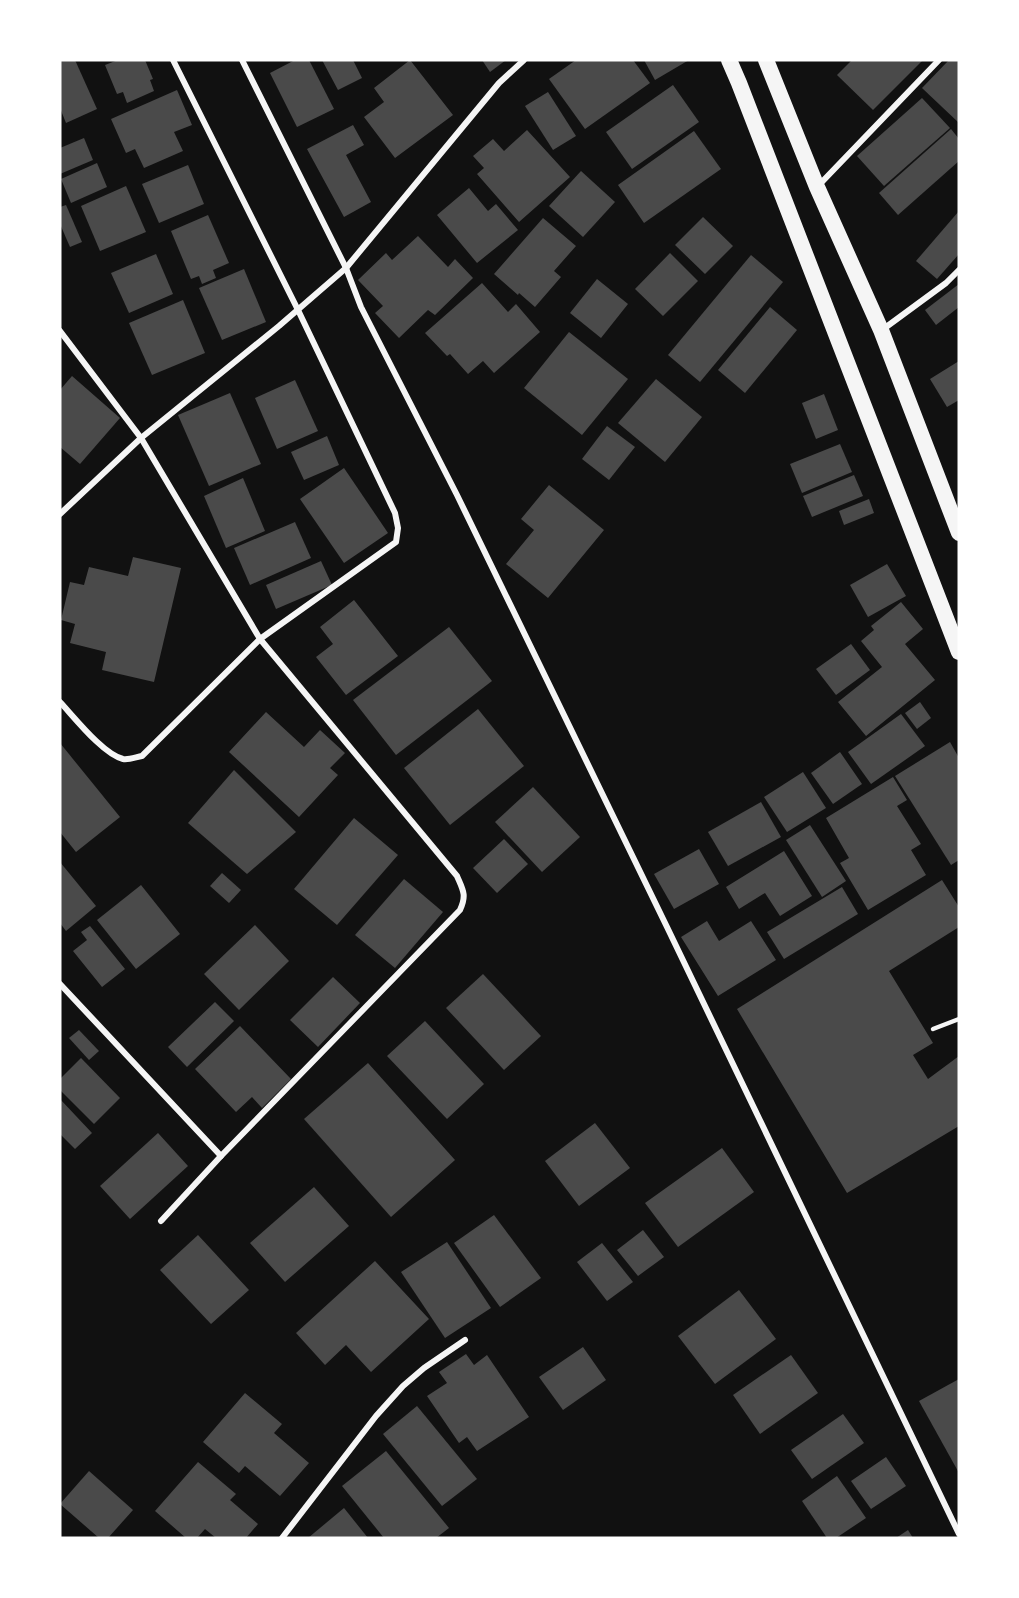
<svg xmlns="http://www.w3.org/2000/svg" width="1019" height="1598" font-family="Cabin,sans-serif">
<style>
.building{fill:#4a4a4a}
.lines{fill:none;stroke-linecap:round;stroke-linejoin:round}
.service{stroke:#f5f5f5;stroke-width:4.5}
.minor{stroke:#f5f5f5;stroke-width:6}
.trunk{stroke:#f5f5f5;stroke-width:16}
</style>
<rect width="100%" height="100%" fill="#111"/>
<!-- building -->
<g class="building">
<polygon points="60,60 75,60 97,109 66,123 60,108"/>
<polygon points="118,60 145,60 153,79 150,80 154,91 127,103 123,92 117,94 105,65"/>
<polygon points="295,60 309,60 334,109 297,127 270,73"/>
<polygon points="322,60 353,60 362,78 338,90"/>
<polygon points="410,60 453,115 395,158 364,117 384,102 374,88"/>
<polygon points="482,60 506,60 490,72"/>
<polygon points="576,60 633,60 650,83 585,129 549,79"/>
<polygon points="644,60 689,60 655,80"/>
<polygon points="852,60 923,60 873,110 837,75"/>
<polygon points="949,60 959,60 959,123 922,88"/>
<polygon points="673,85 699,122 632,169 606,132"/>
<polygon points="177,90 192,125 174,132 183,151 144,168 135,149 126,153 111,119"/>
<polygon points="548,92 576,136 553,150 525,106"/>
<polygon points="922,98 950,128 884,186 857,156"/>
<polygon points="353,125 364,145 346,155 371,202 344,217 307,149"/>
<polygon points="951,129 959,139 959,161 898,215 879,193"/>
<polygon points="527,130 570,177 519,222 477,174 484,168 473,156 493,139 504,151"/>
<polygon points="694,131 721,169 644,223 618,185"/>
<polygon points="84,138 93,160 60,174 60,148"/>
<polygon points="97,163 107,187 71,203 61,179"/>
<polygon points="188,165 204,204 159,223 142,184"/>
<polygon points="581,171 615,202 583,237 549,206"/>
<polygon points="126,186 146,232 100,251 81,206"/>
<polygon points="469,188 488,211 496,204 518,230 477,263 437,215"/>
<polygon points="66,205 82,242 70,247 60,224 60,207"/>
<polygon points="959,211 959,254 937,279 916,261"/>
<polygon points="208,215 229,263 213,270 216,278 202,284 199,276 191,279 171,231"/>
<polygon points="703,217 733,246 705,274 675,245"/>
<polygon points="543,218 576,246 554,271 561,277 535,307 519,293 518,295 494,274"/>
<polygon points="418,236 448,267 455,259 473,278 435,315 428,310 399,338 375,313 383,306 358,280 386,253 392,260"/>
<polygon points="670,253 698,281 663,316 635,289"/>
<polygon points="156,254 173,294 129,313 111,273"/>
<polygon points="751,255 783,282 700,382 668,355"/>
<polygon points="244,269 266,322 222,340 199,288"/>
<polygon points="597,279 628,304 601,338 570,313"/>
<polygon points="482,283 508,312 516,304 540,332 494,373 483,361 468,374 450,354 447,356 425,333"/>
<polygon points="959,284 959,307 936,325 925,310"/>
<polygon points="183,300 205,353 152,375 129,323"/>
<polygon points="770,307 797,330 745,393 718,370"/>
<polygon points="569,332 628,379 582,435 524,388"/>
<polygon points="959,361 959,400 947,407 930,379"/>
<polygon points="72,376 120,418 80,464 60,447 60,390"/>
<polygon points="656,379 702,417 665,462 618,423"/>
<polygon points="295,380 318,431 277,449 255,398"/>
<polygon points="230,393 261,464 209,486 178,415"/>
<polygon points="824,394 838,430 816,439 802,403"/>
<polygon points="607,426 635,447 609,480 582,459"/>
<polygon points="327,436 339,465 304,480 291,452"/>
<polygon points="840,444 852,472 802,493 790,464"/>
<polygon points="344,468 388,533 344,563 300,499"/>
<polygon points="854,475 863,496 812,517 803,496"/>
<polygon points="243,478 265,531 226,548 204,496"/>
<polygon points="549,485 604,530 548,598 506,564 534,530 521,519"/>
<polygon points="869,499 874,513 844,525 839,511"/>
<polygon points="295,522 311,558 250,585 234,548"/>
<polygon points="133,557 181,568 154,682 102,670 106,652 70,643 75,624 61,620 70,582 84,585 89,567 128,576"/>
<polygon points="321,561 332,585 276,609 266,585"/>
<polygon points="887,564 906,596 868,617 850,585"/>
<polygon points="354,600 398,656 346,695 316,657 333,644 320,627"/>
<polygon points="901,602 923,629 905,644 935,680 866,736 838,702 882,667 861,641 874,630 871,626"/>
<polygon points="449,627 492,681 396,755 353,700"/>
<polygon points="851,644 870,670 836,695 816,669"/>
<polygon points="920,702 931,718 917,729 905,713"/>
<polygon points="478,709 524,766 450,825 404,768"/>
<polygon points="266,712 304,747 320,730 345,753 330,768 338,775 299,817 229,752"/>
<polygon points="901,714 925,746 871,784 848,752"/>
<polygon points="950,742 959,758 959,860 951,865 895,776"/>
<polygon points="60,743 120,817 76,852 60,832"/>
<polygon points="840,752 862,784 833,804 811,773"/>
<polygon points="234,770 296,832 247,874 188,823"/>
<polygon points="803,772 826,808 787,832 764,797"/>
<polygon points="893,777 907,800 897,806 921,844 911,850 926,875 868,910 840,863 849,858 826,818"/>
<polygon points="533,787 580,837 542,872 495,822"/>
<polygon points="761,802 781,837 728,866 708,832"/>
<polygon points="354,818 398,855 337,925 294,889"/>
<polygon points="810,825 846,881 822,897 786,840"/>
<polygon points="504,839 528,864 497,893 473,868"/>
<polygon points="699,849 719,884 674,909 654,874"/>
<polygon points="784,851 812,896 780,916 765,893 739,909 726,887"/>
<polygon points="60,862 96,906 66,931 60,923"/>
<polygon points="222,873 241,890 229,903 210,886"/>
<polygon points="404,879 443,912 395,968 355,935"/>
<polygon points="942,880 959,907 959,927 889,971 933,1043 913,1055 928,1079 959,1056 959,1126 847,1193 737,1009"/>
<polygon points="141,885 180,934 136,969 97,920"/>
<polygon points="842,887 858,914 784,959 767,932"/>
<polygon points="707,921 719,941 751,921 776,960 718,996 681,937"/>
<polygon points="255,925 289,961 239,1010 204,974"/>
<polygon points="90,926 125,969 102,987 73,951 87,940 81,932"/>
<polygon points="483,974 541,1036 504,1070 446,1008"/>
<polygon points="333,977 360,1003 318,1047 290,1020"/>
<polygon points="215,1002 234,1021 187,1067 168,1047"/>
<polygon points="425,1021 484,1084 447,1119 387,1056"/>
<polygon points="240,1026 291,1079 262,1108 252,1097 236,1112 195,1069"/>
<polygon points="79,1030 99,1051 89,1060 69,1038"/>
<polygon points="81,1058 120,1098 94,1124 60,1090 60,1079"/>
<polygon points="368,1063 455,1160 391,1217 304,1119"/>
<polygon points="60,1099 92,1133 75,1149 60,1134"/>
<polygon points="595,1123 630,1168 579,1206 545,1161"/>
<polygon points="158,1133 188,1166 130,1219 100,1186"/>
<polygon points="722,1148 754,1192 678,1247 645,1203"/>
<polygon points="314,1187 349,1226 285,1282 250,1243"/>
<polygon points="494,1215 541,1278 500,1307 454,1243"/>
<polygon points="643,1230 664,1257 638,1276 617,1250"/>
<polygon points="198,1235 249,1290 211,1324 160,1270"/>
<polygon points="447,1242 491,1308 445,1338 401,1272"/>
<polygon points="602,1243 633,1282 607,1301 577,1262"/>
<polygon points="375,1261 429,1319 371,1372 346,1345 325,1365 296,1333"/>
<polygon points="739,1290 776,1339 715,1384 678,1336"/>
<polygon points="583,1347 606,1380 563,1410 539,1377"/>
<polygon points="466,1354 474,1365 487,1355 529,1417 477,1451 467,1437 459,1443 427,1396 447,1383 439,1372"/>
<polygon points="791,1355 818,1393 760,1434 733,1395"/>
<polygon points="959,1379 959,1473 919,1401"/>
<polygon points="245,1393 282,1424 274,1433 309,1463 280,1496 245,1466 239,1473 203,1442"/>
<polygon points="417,1406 477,1479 442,1506 383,1434"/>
<polygon points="843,1414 864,1443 812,1479 791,1450"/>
<polygon points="386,1451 449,1528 436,1538 384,1538 342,1486"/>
<polygon points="886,1457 906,1486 871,1509 851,1481"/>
<polygon points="198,1462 236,1494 230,1500 258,1524 246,1538 216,1538 205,1529 197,1538 186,1538 155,1511"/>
<polygon points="89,1471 133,1510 108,1538 99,1538 60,1504"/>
<polygon points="837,1476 866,1518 836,1538 827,1538 802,1501"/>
<polygon points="344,1508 368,1538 308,1538"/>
<polygon points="908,1530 913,1538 896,1538"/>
</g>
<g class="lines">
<!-- service -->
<polyline class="service" points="933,1029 959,1019"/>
<!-- minor -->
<g class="minor">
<polyline points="242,60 346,268 361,307 457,495 667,927 959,1534"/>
<polyline points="819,185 939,60"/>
<polyline points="882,330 946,283 959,270"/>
<path d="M60 331 141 438 260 639 457 876C463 890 467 895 460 910L221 1156 161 1221"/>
<polyline points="60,514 141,438 279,326 346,268 499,83 524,60"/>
<path d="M60 702C75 718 103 754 123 759 129 760 136 757 142 756L260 639 396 542 398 528 395 513 298 310 173 60"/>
<polyline points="60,984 221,1156"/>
<polyline points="282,1538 376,1416 403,1386 424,1368 465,1340"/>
</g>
<!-- trunk -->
<g class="trunk">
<polyline points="729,60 739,83 959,652"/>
<polyline points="766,60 817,187 881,330 959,533"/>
</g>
</g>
<!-- border -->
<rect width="1019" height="1598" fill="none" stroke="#ffffff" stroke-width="123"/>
</svg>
